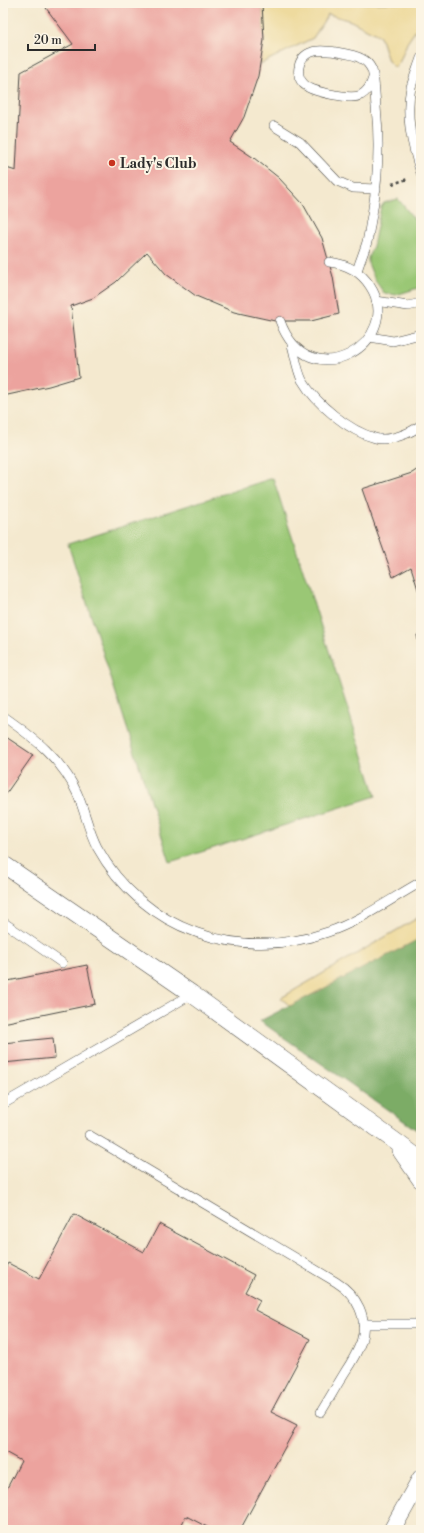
<svg xmlns="http://www.w3.org/2000/svg" width="424" height="1533" font-family="'Libre Bodoni',serif">
<style>
.green{fill:#9ac775;stroke:#627950}
.forest{fill:#7bac66;stroke:#536c48}
.sand{fill:#eeda9e;stroke:#8c8264}
.building{fill:#eca39e}
.lines{fill:none;stroke-linecap:round;stroke-linejoin:round}
.service-casing{stroke:#494844;stroke-width:10}
.minor-casing{stroke:#494844;stroke-width:18}
.path{stroke:#494844;stroke-width:2.5;stroke-dasharray:3 3;stroke-linecap:butt}
.service{stroke:#fff;stroke-width:9}
.minor{stroke:#fff;stroke-width:17}
.poi-dot{fill:#c8321e;stroke:#fcf5e5;stroke-width:1.5}
.labels{text-anchor:middle;stroke-width:4;stroke-linejoin:round;paint-order:stroke}
.poi-label{font-size:14px;font-weight:bold;fill:#2b2b2b;stroke:#fcf5e5;text-anchor:start}
</style>
<rect width="100%" height="100%" fill="#fcf5e5"/>
<filter id="ink" filterUnits="userSpaceOnUse"><feTurbulence type="fractalNoise" baseFrequency=".025" numOctaves="2"/><feDisplacementMap in="SourceGraphic" scale="8" xChannelSelector="R" yChannelSelector="G"/><feConvolveMatrix kernelMatrix="1 2 1 2 8 2 1 2 1" color-interpolation-filters="sRGB"/></filter>
<filter id="wash" filterUnits="userSpaceOnUse"><feTurbulence type="fractalNoise" baseFrequency=".012" numOctaves="4" result="noise"/><feDisplacementMap in="SourceGraphic" scale="16" xChannelSelector="R" yChannelSelector="G"/><feGaussianBlur stdDeviation="0.9" result="paint"/><feColorMatrix in="noise" values="0 0 0 0 0 0 0 0 0 0 0 0 0 0 0 0 0 1.4 0 .05"/><feComposite in="paint" operator="in"/></filter>
<g filter="url(#wash)">
<rect width="100%" height="100%" fill="#f4e9cf"/>
<!-- green -->
<g class="green">
<path d="M398 199C400 201 419 225 421 228 423 234 421 278 421 287L396 295 384 293 377 283 372 273 368 263V258L373 246 381 207 384 203Z"/>
<polygon points="273,478 376,796 170,862 68,544"/>
</g>
<!-- forest -->
<polygon class="forest" points="418,939 421,1045 421,1133 260,1021"/>
<!-- sand -->
<g class="sand">
<polygon points="262,3 421,3 421,22 407,43 400,61 395,68 388,61 380,36 351,21 328,14 313,38 260,64 264,40"/>
<polygon points="421,916 421,985 419,985 417,940 290,1006 281,998"/>
</g>
<g id="blocks">
<!-- building -->
<g class="building">
<polygon points="52,3 262,3 264,40 258,76 244,117 230,142 254,158 279,178 303,204 322,238 333,277 339,314 311,321 275,321 234,312 196,296 166,274 147,252 116,282 93,298 71,306 79,377 49,386 3,396 3,167 16,171 21,72 73,44 46,8"/>
<polygon points="421,467 421,599 411,567 393,577 362,489 412,473"/>
<polygon points="421,633 421,654 420,654 417,635"/>
<polygon points="3,735 33,755 3,798"/>
<polygon points="87,965 95,1004 3,1023 3,982"/>
<polygon points="53,1038 55,1058 3,1063 3,1043"/>
<polygon points="74,1214 144,1252 159,1224 254,1275 245,1292 260,1300 255,1310 310,1339 271,1412 297,1425 240,1530 213,1530 186,1516 179,1530 3,1530 3,1496 21,1461 3,1451 3,1272 8,1263 39,1279"/>
</g>
</g>
</g>
<g filter="url(#ink)">
<use href="#blocks" fill-opacity="0" stroke="#494844" stroke-width="1"/>
<g class="lines">
<!-- service casing -->
<g class="service-casing">
<g id="service">
<path d="M421 58C418 67 414 77 411 87 405 117 412 145 421 173"/>
<polyline points="274,126 300,142 337,181 353,188 376,189"/>
<path d="M357 271C360 261 364 252 367 242 369 234 370 224 372 215 378 179 380 143 376 107 375 95 375 81 372 70 370 66 367 61 362 59 355 54 320 48 312 52 305 54 300 60 299 67 295 89 319 92 335 95 343 96 353 99 361 95 368 91 371 85 373 78"/>
<polyline points="376,301 408,306 421,303"/>
<path d="M280 321C309 401 406 341 370 286 360 270 346 264 329 262"/>
<polyline points="370,337 393,341 421,334"/>
<path d="M292 345C295 355 297 370 302 380 316 404 349 431 375 438 389 442 411 433 421 425"/>
<path d="M3 716C33 737 62 759 77 793 85 811 88 830 97 847 143 931 240 963 328 932 359 922 392 898 421 882"/>
<polyline points="3,922 62,963"/>
<polyline points="3,1104 192,994"/>
<path d="M89 1135 336 1282C357 1295 369 1318 361 1342 357 1353 351 1363 345 1372 337 1385 329 1399 321 1412"/>
<polyline points="363,1324 421,1324"/>
</g>
</g>
<!-- minor casing -->
<g class="minor-casing">
<g id="minor">
<polyline points="3,864 192,994 421,1160"/>
<polyline points="401,1151 421,1180"/>
<polyline points="392,1530 421,1478"/>
</g>
</g>
<!-- path -->
<polyline class="path" points="392,184 408,179"/>
<!-- service -->
<use href="#service" class="service"/>
<!-- minor -->
<use href="#minor" class="minor"/>
</g>
</g>
<!-- markers -->
<circle class="poi-dot" cx="112" cy="163" r="4"/>
<g class="labels">
<!-- poi labels -->
<g class="poi-label">
<text x="120" y="168">Lady's Club</text>
</g>
</g>
<!-- margin -->
<rect width="424" height="1533" fill="none" stroke="#fcf5e5" stroke-width="16"/>
<!-- scale -->
<path d="M28 44v6h67v-6" fill="none" stroke="#2b2b2b" stroke-width="2"/>
<text x="34" y="44" font-size="12" fill="#2b2b2b" stroke="#fcf5e5" stroke-width="3" paint-order="stroke">20 m</text>
</svg>
